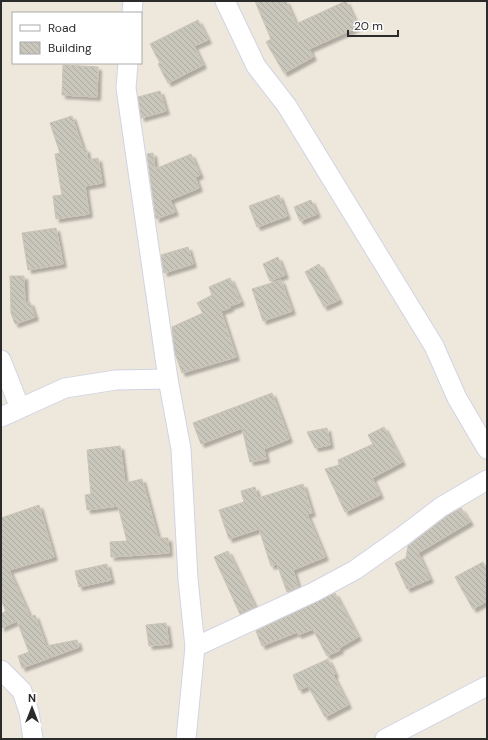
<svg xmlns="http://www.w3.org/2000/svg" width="488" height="740" font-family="'DM Sans',sans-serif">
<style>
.building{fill:url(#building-back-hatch);stroke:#cac4b5;filter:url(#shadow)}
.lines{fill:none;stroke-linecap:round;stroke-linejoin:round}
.minor-casing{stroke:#d1d3e5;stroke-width:21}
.minor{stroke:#fff;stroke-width:19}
</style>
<defs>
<pattern id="building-back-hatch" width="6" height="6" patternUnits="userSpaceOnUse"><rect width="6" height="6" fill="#c9c6bb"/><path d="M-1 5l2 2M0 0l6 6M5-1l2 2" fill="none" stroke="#adaaa1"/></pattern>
<filter id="shadow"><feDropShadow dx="3.5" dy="3.5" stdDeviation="1" flood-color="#0004"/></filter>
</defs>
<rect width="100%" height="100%" fill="#eee8dc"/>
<!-- building -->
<g class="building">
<polygon points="255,1 286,1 296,24 346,1 358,27 309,49 313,57 284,73 266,42 271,39"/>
<polygon points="198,20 208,40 194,46 203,65 168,83 158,64 160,63 150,44"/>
<polygon points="63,65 98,67 97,97 62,95"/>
<polygon points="160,91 166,111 141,118 138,97"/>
<polygon points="72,116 83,149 86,149 88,160 98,158 102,183 85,186 89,214 56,219 53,196 62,195 55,154 60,153 50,123"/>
<polygon points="153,153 155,169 191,154 200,175 195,177 199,188 170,200 175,212 156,219 147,154"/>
<polygon points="279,195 287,216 257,227 249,206"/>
<polygon points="311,200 317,214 300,221 294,207"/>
<polygon points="56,228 63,264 28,270 22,233"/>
<polygon points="188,247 193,264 164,273 161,255"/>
<polygon points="278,257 285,275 270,281 263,264"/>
<polygon points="319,264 339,300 324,307 305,272"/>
<polygon points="10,276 24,276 25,304 30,302 35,317 15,324 11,313"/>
<polygon points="230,278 241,302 230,306 230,308 221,311 236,357 182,373 175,353 172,327 203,313 197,303 212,295 209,287"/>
<polygon points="281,280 292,311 263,321 252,289"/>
<polygon points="272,393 289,439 264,449 266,459 250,462 242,428 201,444 193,423"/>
<polygon points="384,427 402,462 372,478 380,495 345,512 325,469 339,465 338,460 373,444 368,435"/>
<polygon points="327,428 330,445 315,448 307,432"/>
<polygon points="120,446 125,483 142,479 158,538 168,538 169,553 111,557 110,542 127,541 118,506 87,510 85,495 91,494 87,450"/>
<polygon points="303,484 312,513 307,514 325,557 293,570 298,587 287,592 277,564 271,566 259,529 229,539 219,510 244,502 241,491 255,487 258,498"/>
<polygon points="39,505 54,557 9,570 30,617 35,615 46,646 77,640 79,647 22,668 18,656 29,652 17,621 1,628 1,614 6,611 1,600 1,518"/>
<polygon points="461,508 470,522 418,553 430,579 407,589 395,563 406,558 408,546 447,516"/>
<polygon points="228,551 255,607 240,614 214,557"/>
<polygon points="483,562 487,569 487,601 473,609 455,577"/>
<polygon points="107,564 111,580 79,587 75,571"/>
<polygon points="335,593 358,637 339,648 340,650 327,656 313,629 298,635 297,632 262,646 256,631"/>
<polygon points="166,623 169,644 149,646 146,625"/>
<polygon points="328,659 335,674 333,675 348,705 325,717 308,686 299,690 293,675"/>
</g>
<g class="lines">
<!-- minor casing -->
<g class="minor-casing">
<g id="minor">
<polyline points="225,1 256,66 287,106 434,346 457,398 487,449"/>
<polyline points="132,13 133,1"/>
<polyline points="128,63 126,88 168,379 181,449 188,579 195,647 186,739"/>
<polyline points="1,360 20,408"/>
<polyline points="1,417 65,388 116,380 168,379"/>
<polyline points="195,647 314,592 355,570 403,536 441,507 487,480"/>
<polyline points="1,670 22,691 29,712 33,739"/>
<polyline points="385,739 487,686"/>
</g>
</g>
<!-- minor -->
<use href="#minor" class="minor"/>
</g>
<!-- border -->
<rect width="488" height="740" fill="none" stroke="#2b2b2b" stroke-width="4"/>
<!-- legend -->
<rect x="12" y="12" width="130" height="52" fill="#ffffff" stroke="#aaaaaa"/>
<rect x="20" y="25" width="20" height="6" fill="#ffffff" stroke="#aaaaaa"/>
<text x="48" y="32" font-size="12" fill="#2b2b2b">Road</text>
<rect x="20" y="42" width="20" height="12" fill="url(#building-back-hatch)" stroke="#aaaaaa"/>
<text x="48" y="52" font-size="12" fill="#2b2b2b">Building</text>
<!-- north arrow -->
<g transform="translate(32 708)" stroke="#ffffff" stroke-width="3" paint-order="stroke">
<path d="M0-3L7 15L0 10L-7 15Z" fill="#2b2b2b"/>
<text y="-6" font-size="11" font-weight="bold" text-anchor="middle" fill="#2b2b2b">N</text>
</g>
<!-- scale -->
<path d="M348 30v6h50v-6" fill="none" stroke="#2b2b2b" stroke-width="2"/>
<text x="354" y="30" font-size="12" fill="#2b2b2b" stroke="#ffffff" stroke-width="3" paint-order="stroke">20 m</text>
</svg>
